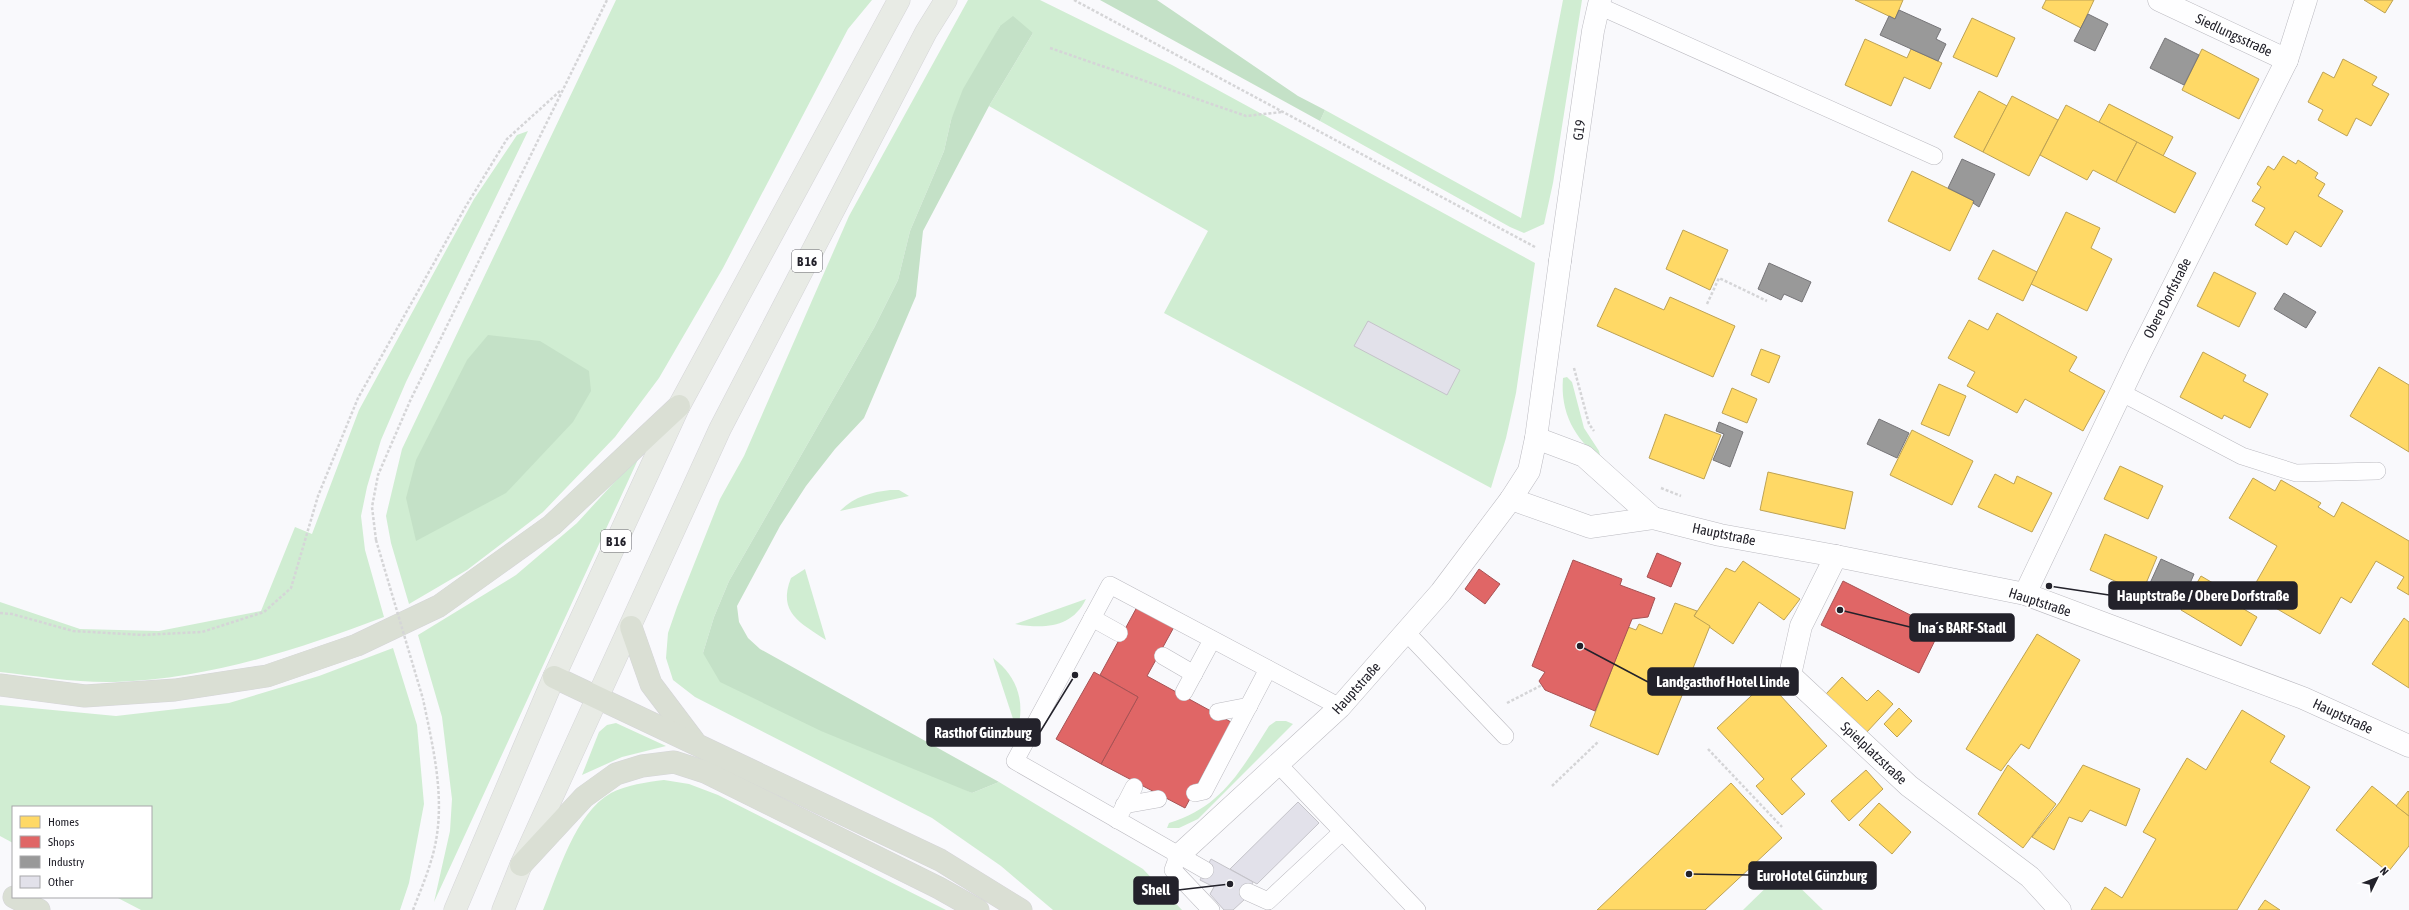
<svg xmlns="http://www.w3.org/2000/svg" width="2409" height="910" font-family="'Asap Condensed',sans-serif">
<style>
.green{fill:#d0edd2}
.forest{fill:#c4e1c7}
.homes{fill:#ffd966;stroke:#bda254}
.shops{fill:#e06666;stroke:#a75254}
.industry{fill:#999;stroke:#767578}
.building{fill:#e2e1ea;stroke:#c4c3c9}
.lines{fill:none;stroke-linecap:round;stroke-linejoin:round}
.service-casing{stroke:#bbbac0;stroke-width:18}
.minor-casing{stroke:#bbbac0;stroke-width:23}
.tertiary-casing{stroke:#bbbac0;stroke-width:23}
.primary-casing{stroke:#d5d5d8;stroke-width:23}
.motorway-casing{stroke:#d5d5d8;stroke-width:23}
.path{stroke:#d5d5d7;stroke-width:2.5;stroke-dasharray:3 2;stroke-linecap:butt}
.service{stroke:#fefeff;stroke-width:17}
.minor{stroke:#fefeff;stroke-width:22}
.tertiary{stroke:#fefeff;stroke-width:22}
.primary{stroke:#e8ebe5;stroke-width:22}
.motorway{stroke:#dadfd4;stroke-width:22}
.path-bridge{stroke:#d5d5d7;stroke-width:2.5;stroke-dasharray:3 2;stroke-linecap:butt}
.labels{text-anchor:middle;stroke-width:4;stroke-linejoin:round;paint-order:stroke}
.shield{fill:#fff;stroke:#65646b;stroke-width:1}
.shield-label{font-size:13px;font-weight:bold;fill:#23222b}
.street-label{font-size:14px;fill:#23222b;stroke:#fff}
.leader{fill:none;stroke:#23222b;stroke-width:1.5}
.callout-dot{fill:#23222b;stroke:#fff;stroke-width:1.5}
.callout{fill:#23222b;stroke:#23222b;stroke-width:1.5}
.callout-label{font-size:15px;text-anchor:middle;font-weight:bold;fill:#fff}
</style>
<rect width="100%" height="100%" fill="#f9f9fc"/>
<!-- green -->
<g class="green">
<polygon points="616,0 872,0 848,29 723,268 659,378 615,437 543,512 467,570 409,604 391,543 386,516 402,449"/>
<polygon points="968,0 1040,0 1172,65 1535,263 1516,393 1506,438 1491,488 1164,313 1208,231 989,106 1033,33 1000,26 951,120 944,151 910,231 898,280 874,328 729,581 714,617 703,653 972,793 999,782 1143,869 1182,910 1053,910 1001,866 932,818 695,697 673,680 666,658 668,633 677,607 720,499 744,456 849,216"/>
<polygon points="1563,0 1582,0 1553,183 1544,224 1524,233 1510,227 1320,121 1325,110 1521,218"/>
<path d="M528 131 406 382 381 440 367 487 361 516 365 550 384 617C296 650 209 679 115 682 76 683 38 676 0 672V602L80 629 159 631 261 611 295 527 312 534 359 410 474 199 517 135Z"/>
<path d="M1567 377 1572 382 1584 428 1599 451 1601 459C1575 439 1560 413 1563 378Z"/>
<polygon points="641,453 434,902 450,831 452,799 442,717 418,635 516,575 577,523"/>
<path d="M890 490H899L909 496 840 511C853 497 872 492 890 490Z"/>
<path d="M805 569 826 640C801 623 777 613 791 578Z"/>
<path d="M1086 599C1072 628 1044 629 1015 624Z"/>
<polygon points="393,648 417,725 424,804 409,883 400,910 141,910 116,897 151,897 151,807 13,807 13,843 0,836 0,705 116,716 229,703 319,676"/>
<path d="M993 658C1017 676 1026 702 1017 731Z"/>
<path d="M1276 721H1286L1293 724 1198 819 1179 828H1167L1169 823C1222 807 1241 770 1269 726Z"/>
<polygon points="616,723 666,746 622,757 582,775 599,732 607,725"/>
<path d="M664 780 689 784 718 795 946 910H543C558 874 575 813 611 793 626 785 647 782 664 780Z"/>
<polygon points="1783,871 1823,910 1743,910"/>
</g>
<!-- forest -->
<g class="forest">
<polygon points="1100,0 1157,0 1298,96 1325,110 1320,121"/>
<polygon points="1013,16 1033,33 989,106 923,231 916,296 864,418 835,449 806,486 780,526 737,606 739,622 748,638 760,649 999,782 972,793 821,731 720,682 703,653 714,617 729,581 874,328 898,280 910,231 944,151 951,120 963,89 1000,26"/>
<polygon points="488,335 540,341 589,371 591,391 573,422 506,493 416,541 406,498 416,460 467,360"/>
</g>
<!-- homes -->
<g class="homes">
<polygon points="1855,0 1903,0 1895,19"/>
<polygon points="2046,0 2094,0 2081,28 2042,8"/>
<polygon points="2364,0 2393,0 2385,13"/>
<polygon points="1972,18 2015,38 1997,77 1953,57"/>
<polygon points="1865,39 1907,58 1911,49 1942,63 1930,89 1904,77 1891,106 1845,85"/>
<polygon points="2202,49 2259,79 2239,119 2182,90"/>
<polygon points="2343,59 2377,77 2372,85 2389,94 2371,126 2356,118 2347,136 2318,120 2323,110 2308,102 2323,72 2334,78"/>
<polygon points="1979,91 2007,106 1983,152 1954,137"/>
<polygon points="2012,96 2058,120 2029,176 1983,152"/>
<polygon points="2109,104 2173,137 2163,156 2099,122"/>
<polygon points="2066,105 2137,142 2116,182 2093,170 2087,180 2040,155"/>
<polygon points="2137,142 2196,173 2175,213 2116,182"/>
<polygon points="2283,156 2296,164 2298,160 2318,173 2315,178 2325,184 2318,196 2343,211 2321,247 2295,231 2287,245 2255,225 2265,208 2252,201 2261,187 2257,184 2268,166 2274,170"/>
<polygon points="1912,171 1974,201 1950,251 1888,221"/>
<polygon points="2066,212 2100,228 2091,248 2112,259 2087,311 2031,284"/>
<polygon points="1683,230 1728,250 1710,290 1666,269"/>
<polygon points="1993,250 2037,272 2023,301 1978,279"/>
<polygon points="2214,272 2256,293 2239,327 2197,306"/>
<polygon points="1615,288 1664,310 1670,297 1735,326 1713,377 1597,326"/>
<polygon points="1997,313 2077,357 2069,371 2105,391 2083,431 2025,399 2017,413 1967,386 1975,372 1948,358 1969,320 1988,330"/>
<polygon points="1761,349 1780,356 1769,383 1751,375"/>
<polygon points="2203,352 2246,375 2243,381 2268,394 2250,428 2224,415 2222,419 2180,397"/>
<polygon points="2379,367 2409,385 2409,452 2350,416"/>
<polygon points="1939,384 1966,396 1949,436 1921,424"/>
<polygon points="1732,388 1757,399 1747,423 1722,413"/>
<polygon points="1665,414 1721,435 1704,479 1649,458"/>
<polygon points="1912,430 1973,461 1952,505 1890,475"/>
<polygon points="2120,466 2163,486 2148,519 2104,499"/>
<polygon points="1768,472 1853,492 1845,529 1760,510"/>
<polygon points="1995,474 2014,484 2017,476 2052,493 2032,532 1978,507"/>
<polygon points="2253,478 2275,491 2281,480 2321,503 2318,507 2334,517 2342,502 2409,541 2409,595 2397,588 2404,577 2376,561 2351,603 2341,597 2320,634 2250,593 2277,546 2229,518"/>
<polygon points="2105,534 2157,557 2142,593 2090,570"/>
<polygon points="1743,561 1800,599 1784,620 1759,602 1733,644 1694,616 1726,568 1735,572"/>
<polygon points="2201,576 2235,596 2232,602 2257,617 2241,646 2181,610"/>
<polygon points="1675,603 1697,611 1694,616 1710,626 1658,755 1590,726 1628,627 1636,630 1639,624 1662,634"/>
<polygon points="2404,618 2409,622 2409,688 2372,664"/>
<polygon points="2037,634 2080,660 2029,749 2021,744 2001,771 1966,749"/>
<polygon points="1842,677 1867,701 1878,690 1893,704 1866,733 1826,694"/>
<polygon points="1767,681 1827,746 1791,779 1805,794 1782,815 1756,786 1764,779 1717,728"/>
<polygon points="1899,708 1912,721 1897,737 1884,724"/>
<polygon points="2242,710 2285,736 2270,762 2310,787 2237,910 2091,910 2105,887 2122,898 2156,839 2143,832 2187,758 2206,770"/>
<polygon points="2008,765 2056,804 2023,848 1978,814"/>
<polygon points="2083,765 2140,789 2126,826 2090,810 2082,822 2069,817 2054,850 2032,837 2060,802"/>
<polygon points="1866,770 1883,789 1849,821 1831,801"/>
<polygon points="1731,783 1782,838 1705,910 1597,910"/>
<polygon points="2372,786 2409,816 2409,846 2388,872 2336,830"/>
<polygon points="2408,791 2409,792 2409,816 2396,806"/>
<polygon points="1879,803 1911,832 1892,854 1859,825"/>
<polygon points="2265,900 2280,910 2258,910"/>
</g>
<!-- shops -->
<g class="shops">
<polygon points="1657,553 1681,563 1671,587 1647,577"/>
<polygon points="1573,560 1622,579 1620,585 1655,598 1648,617 1632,619 1595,711 1545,690 1539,681 1545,672 1532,666"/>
<polygon points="1479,569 1500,584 1485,604 1465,589"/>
<polygon points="1843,581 1940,630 1919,673 1821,625"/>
<polygon points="1137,607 1174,627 1147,676 1231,722 1185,808 1101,764 1138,697 1100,675"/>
<polygon points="1094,672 1138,697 1101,764 1056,739"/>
</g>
<!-- industry -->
<g class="industry">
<polygon points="1899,10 1941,29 1936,39 1946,44 1938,61 1880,35 1889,16 1895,19"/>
<polygon points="2088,14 2108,24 2095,51 2074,41"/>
<polygon points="2165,38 2199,55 2184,85 2150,68"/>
<polygon points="1962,159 1995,174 1979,207 1973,203 1974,201 1948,188"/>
<polygon points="1769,263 1811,282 1802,302 1784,294 1781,300 1758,289"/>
<polygon points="2284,293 2316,312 2306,328 2274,309"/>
<polygon points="1879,419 1909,433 1897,458 1867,444"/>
<polygon points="1719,422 1743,432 1730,467 1713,460 1724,434 1716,431"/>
<polygon points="2161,559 2194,574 2180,607 2146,592"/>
</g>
<!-- building -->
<g class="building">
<polygon points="1368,321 1460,370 1447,395 1354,346"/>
<polygon points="1298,802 1319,823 1257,884 1230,869"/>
<polygon points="1211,859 1253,882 1245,899 1233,910 1224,910 1210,894 1214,887 1200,880"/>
</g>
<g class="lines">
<!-- service casing -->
<g class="service-casing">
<g id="service">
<polyline points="1599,6 1934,156"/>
<polyline points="2122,393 2242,456 2296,473 2377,471"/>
<polyline points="1092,618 1119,633"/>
<polyline points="1406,632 1505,736"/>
<polyline points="1163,656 1194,674"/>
<polyline points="1184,692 1212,640"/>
<polyline points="1218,712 1249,706"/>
<polyline points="1278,764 1417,910"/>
<polyline points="1195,793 1204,791 1268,669"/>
<polyline points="1124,805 1158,799"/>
<polyline points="1117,820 1134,787"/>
<polyline points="1178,856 1173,870 1211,910"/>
<polyline points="1205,870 1015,761 1110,585 1340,707"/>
<polyline points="1248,892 1268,901 1342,832"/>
</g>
</g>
<!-- minor casing -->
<g class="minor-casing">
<g id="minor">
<polyline points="2159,0 2287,60"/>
<polyline points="1536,438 1584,456 1653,518"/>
<polyline points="1511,499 1590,527 1653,518 1720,535 1836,556 2025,594 2303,698 2409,746"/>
<polyline points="1836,556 1801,626 1790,675 1909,786 2030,877 2060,910"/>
<polyline points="2025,594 2138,357 2287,60 2306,0"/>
<polyline points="1178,856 1340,707 1441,592 1511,499 1529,471 1536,438 1560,261"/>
</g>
</g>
<!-- tertiary casing -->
<g class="tertiary-casing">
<polyline id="tertiary" points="1560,261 1593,31 1600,0"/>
</g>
<!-- primary casing -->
<g class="primary-casing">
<g id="primary">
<polyline points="455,910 554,677 679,406 899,0"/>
<polyline points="503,910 521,865 720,429 926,32 946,0"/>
</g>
</g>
<!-- motorway casing -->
<g class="motorway-casing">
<g id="motorway">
<polyline points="631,627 651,684 694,741"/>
<polyline points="554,677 940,860 1021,910"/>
<polyline points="0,685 85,696 175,690 267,676 357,645 439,606 552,525 679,406"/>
<polyline points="521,865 584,797 616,774 642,766 674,762 705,772 939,888 978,910"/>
<polyline points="14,897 39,910"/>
</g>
</g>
<!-- path -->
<g class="path">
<polyline points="1074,0 1535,247"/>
<polyline points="1050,48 1246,116 1282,112"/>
<polyline points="1707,304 1719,278 1767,301"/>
<polyline points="1574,368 1589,424 1594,431"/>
<polyline points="1661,488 1681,496"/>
<polyline points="376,540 372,507 378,475 410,401 607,0"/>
<polyline points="0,613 12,614 73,631 143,635 202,632 264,612 291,588 318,496 358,398 466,206 507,139 560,91"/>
<polyline points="1507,703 1542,685"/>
<polyline points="1708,749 1782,827"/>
<polyline points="1552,786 1599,741"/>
<path d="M413 910C419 894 426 878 431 861 448 807 434 752 423 699"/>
</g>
<!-- service -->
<use href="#service" class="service"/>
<!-- minor -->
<use href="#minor" class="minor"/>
<!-- tertiary -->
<use href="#tertiary" class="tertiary"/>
<!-- primary -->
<use href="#primary" class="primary"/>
<!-- motorway -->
<use href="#motorway" class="motorway"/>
<!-- path-bridge -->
<polyline class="path-bridge" points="376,540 423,699"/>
</g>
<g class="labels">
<!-- shield labels -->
<g class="shield">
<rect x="792" y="250" width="30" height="22" rx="3"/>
<rect x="601" y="530" width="30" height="22" rx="3"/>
</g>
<g class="shield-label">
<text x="807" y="266">B 16</text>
<text x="616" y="546">B 16</text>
</g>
<!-- street labels -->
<g class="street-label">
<text transform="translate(2234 35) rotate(25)" y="5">Siedlungsstraße</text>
<text transform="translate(1579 130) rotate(-82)" y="5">G19</text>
<text transform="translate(2167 298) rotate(-63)" y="5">Obere Dorfstraße</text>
<text transform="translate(1724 534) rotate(12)" y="5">Hauptstraße</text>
<text transform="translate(2040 602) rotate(18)" y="5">Hauptstraße</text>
<text transform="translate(1356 688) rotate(-48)" y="5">Hauptstraße</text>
<text transform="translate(2343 716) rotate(25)" y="5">Hauptstraße</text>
<text transform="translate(1874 753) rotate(43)" y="5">Spielplatzstraße</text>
</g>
</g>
<!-- callouts -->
<path class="leader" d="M2049 586L2109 595M1840 610L1910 627M1580 646L1648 682M1075 675L1040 732M1689 874L1749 875M1230 884L1178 890"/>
<g class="callout-dot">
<circle cx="2049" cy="586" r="4"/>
<circle cx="1840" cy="610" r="4"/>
<circle cx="1580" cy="646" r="4"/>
<circle cx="1075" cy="675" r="4"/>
<circle cx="1689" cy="874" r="4"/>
<circle cx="1230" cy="884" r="4"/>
</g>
<g class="callout">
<rect x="2109" y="582" width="188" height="27" rx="4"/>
<rect x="1910" y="614" width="104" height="27" rx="4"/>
<rect x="1648" y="668" width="150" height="27" rx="4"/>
<rect x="927" y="719" width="113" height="27" rx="4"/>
<rect x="1749" y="862" width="127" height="27" rx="4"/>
<rect x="1134" y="877" width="44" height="27" rx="4"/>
</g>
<g class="callout-label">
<text x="2203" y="601">Hauptstraße / Obere Dorfstraße</text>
<text x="1962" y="633">Ina´s BARF-Stadl</text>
<text x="1723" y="687">Landgasthof Hotel Linde</text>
<text x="983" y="738">Rasthof Günzburg</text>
<text x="1812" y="881">EuroHotel Günzburg</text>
<text x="1156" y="895">Shell</text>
</g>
<!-- legend -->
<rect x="12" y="806" width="140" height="92" fill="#ffffff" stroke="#a7a7aa"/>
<rect x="20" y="816" width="20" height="12" fill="#ffd966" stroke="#a7a7aa"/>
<text x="48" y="826" font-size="12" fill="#23222b">Homes</text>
<rect x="20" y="836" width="20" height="12" fill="#e06666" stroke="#a7a7aa"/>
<text x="48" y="846" font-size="12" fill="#23222b">Shops</text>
<rect x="20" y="856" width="20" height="12" fill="#999999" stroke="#a7a7aa"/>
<text x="48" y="866" font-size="12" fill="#23222b">Industry</text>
<rect x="20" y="876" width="20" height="12" fill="#e2e1ea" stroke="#a7a7aa"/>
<text x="48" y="886" font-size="12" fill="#23222b">Other</text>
<!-- north arrow -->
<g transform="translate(2377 878) rotate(47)" stroke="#ffffff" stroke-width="3" paint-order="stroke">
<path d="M0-3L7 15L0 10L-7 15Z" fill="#23222b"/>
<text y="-6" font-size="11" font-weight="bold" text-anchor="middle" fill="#23222b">N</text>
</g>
</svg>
